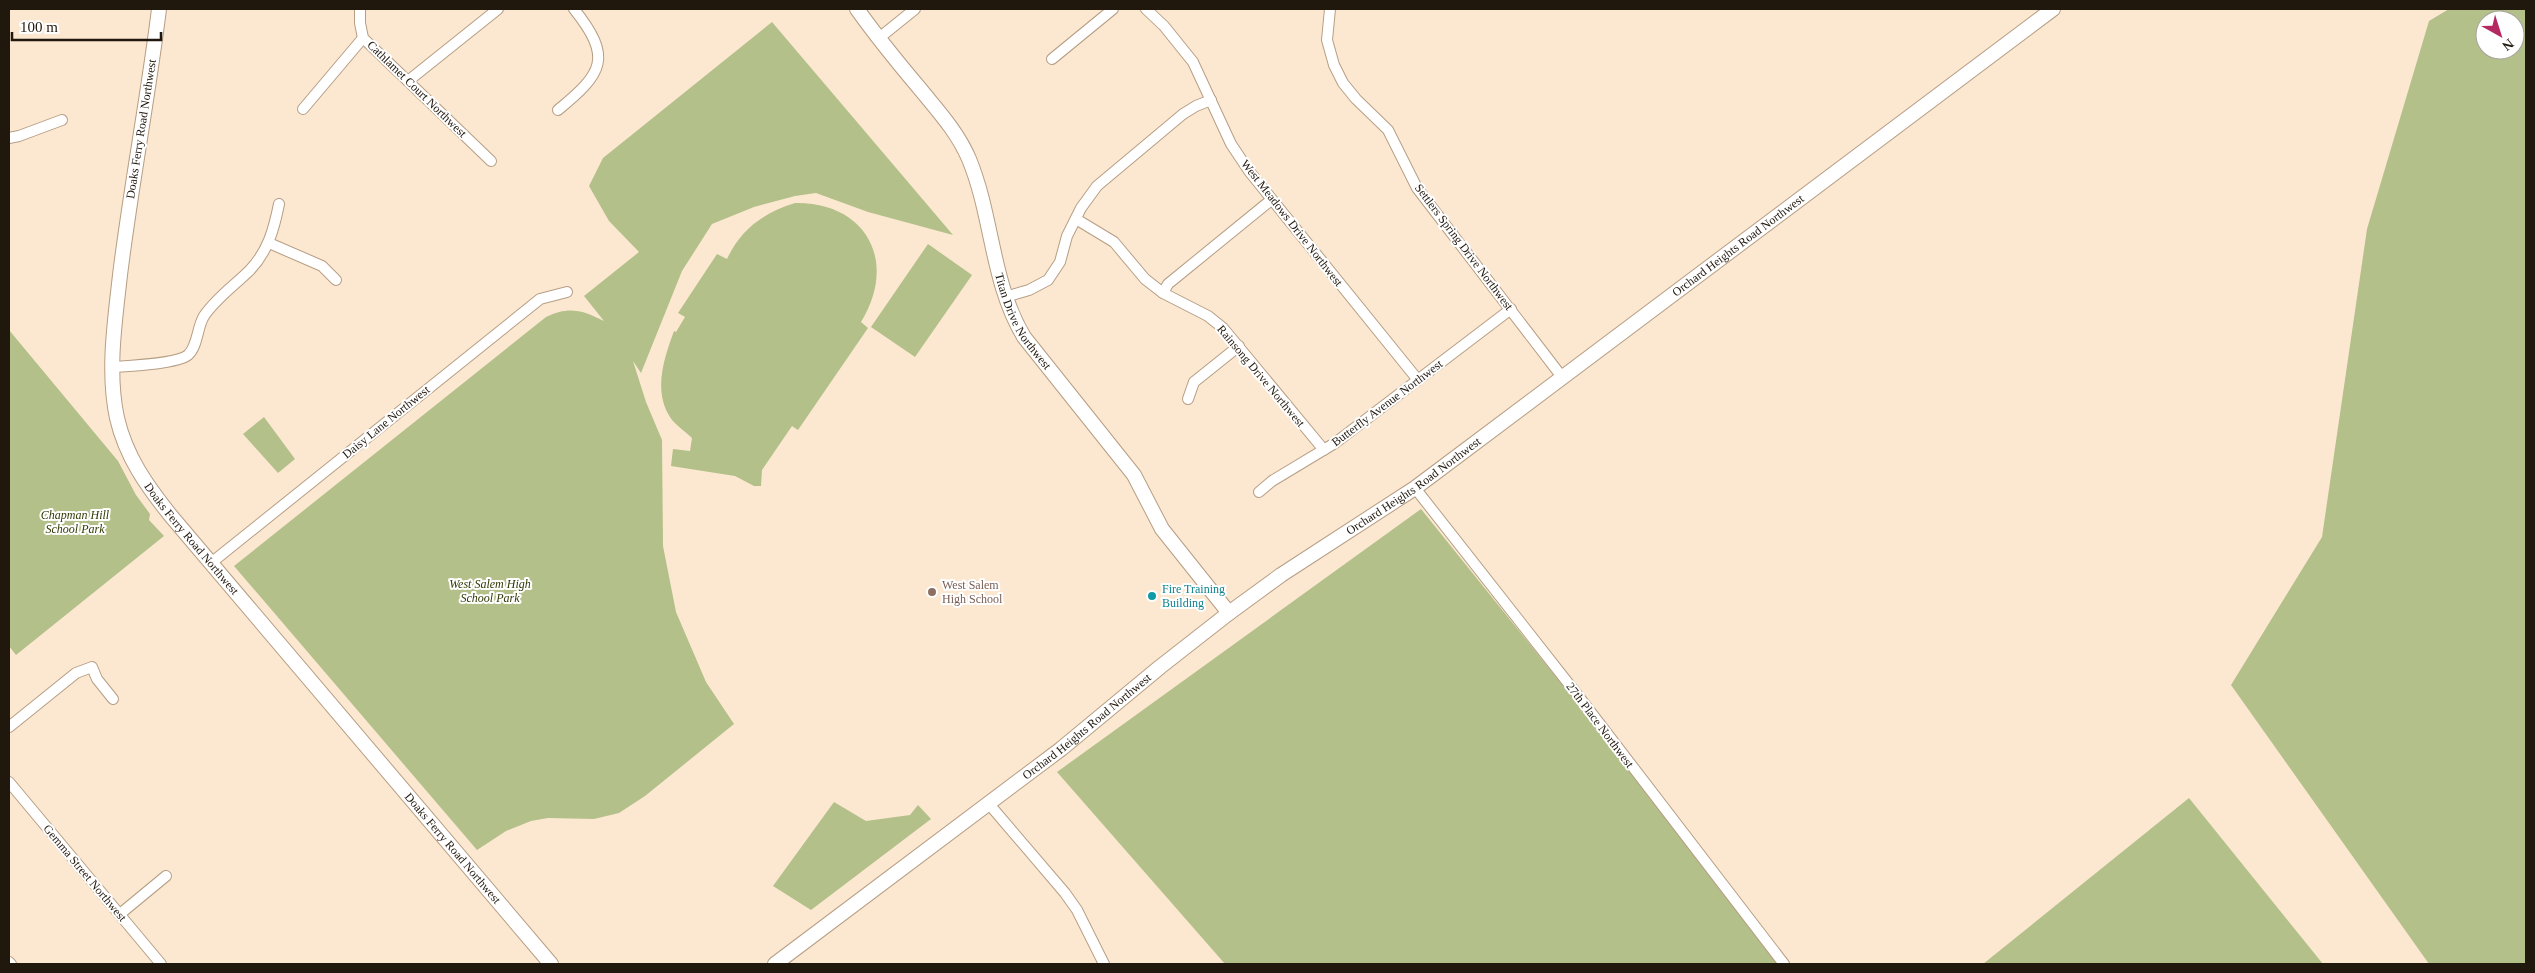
<svg xmlns="http://www.w3.org/2000/svg" width="2535" height="973" font-family="Georgia,serif">
<style>
.green{fill:#b3c089;fill-rule:evenodd}
.lines{fill:none;stroke-linecap:round;stroke-linejoin:round}
.street-casing{stroke:#b69e84;stroke-width:12}
.secondary-casing{stroke:#b69e84;stroke-width:16}
.street{stroke:#fff;stroke-width:10}
.secondary{stroke:#fff;stroke-width:14}
.education-dot{fill:#8d6e63;stroke:#fff;stroke-width:2}
.culture-dot{fill:#0f9aa8;stroke:#fff;stroke-width:2}
.labels{text-anchor:middle;stroke-width:4;stroke-linejoin:round;paint-order:stroke}
.street-label{font-size:12px;fill:#20170d;stroke:#fff}
.park-label{font-size:12px;font-style:italic;fill:#303904;stroke:#fff}
.education-label{font-size:12px;fill:#785e54;stroke:#fff;text-anchor:start}
.culture-label{font-size:12px;fill:#0d838f;stroke:#fff;text-anchor:start}
</style>
<rect width="100%" height="100%" fill="#fce8d1"/>
<!-- green -->
<g class="green">
<path d="M2449 9H2526V964H2429L2231 685 2322 537 2367 229 2429 21ZM2485 20H2515V50H2485Z"/>
<path d="M772 22 953 235 868 212 816 193 795 196 754 207 712 224 682 271 641 373 633 361 646 402 662 440 663 546 676 612 706 682 734 724 645 796 619 813 594 819 548 818 531 821 506 831 477 850 234 566 546 317C569 306 582 310 604 321L584 296 639 252 609 221 589 186 603 158Z"/>
<path d="M795 203C867 202 898 262 861 322L868 328 798 430 792 426 762 470 761 486H754L735 476 671 466 673 449 690 451 692 438C685 431 675 425 670 417 653 391 664 358 674 331L676 332 685 317 678 313 717 254 727 259C741 229 763 213 795 203Z"/>
<polygon points="928,244 972,275 915,357 871,327"/>
<polygon points="9,330 118,461 136,495 150,514 149,520 164,536 16,655 9,646"/>
<polygon points="264,417 295,459 278,473 243,434"/>
<polygon points="1421,509 1787,964 1225,964 1057,772"/>
<polygon points="2189,798 2323,964 1983,964"/>
<polygon points="834,802 866,821 910,815 918,805 931,819 811,910 773,886"/>
</g>
<g class="lines">
<!-- street casing -->
<g class="street-casing">
<g id="street">
<polyline points="360,9 360,23 363,38 491,161"/>
<polyline points="1146,9 1164,26 1193,62 1231,144 1249,171 1418,380"/>
<polyline points="1330,9 1327,40 1334,65 1343,83 1356,99 1388,130 1417,188 1562,377"/>
<polyline points="879,38 915,9"/>
<polyline points="1052,59 1113,9"/>
<polyline points="408,81 498,9"/>
<polyline points="303,109 363,38"/>
<path d="M558 110C603 73 613 58 574 9"/>
<polyline points="9,138 19,136 62,120"/>
<polyline points="1076,219 1114,242 1145,279 1163,293 1208,316 1223,328 1324,450"/>
<polyline points="269,243 322,266 336,280"/>
<polyline points="1163,293 1168,284 1271,200"/>
<polyline points="1005,297 1029,290 1048,280 1060,262 1067,236 1081,208 1097,186 1183,114 1196,106 1211,100"/>
<path d="M112 367C127 366 177 364 188 355 198 346 197 327 204 316 216 298 235 285 250 270 268 251 274 229 279 204"/>
<polyline points="1188,399 1194,382 1239,346"/>
<polyline points="1415,488 1583,702 1784,964"/>
<polyline points="1259,492 1272,481 1335,443 1511,309"/>
<polyline points="211,563 540,299 567,292"/>
<polyline points="9,727 76,673 92,667 97,679 113,699"/>
<polyline points="9,782 161,964"/>
<polyline points="989,804 1065,893 1077,910 1104,964"/>
<polyline points="120,914 166,876"/>
<polyline points="9,962 11,964"/>
</g>
</g>
<!-- secondary casing -->
<g class="secondary-casing">
<g id="secondary">
<path id="s1" d="M159 9C148 98 131 186 120 275 115 321 107 371 117 418 126 457 147 486 171 516L551 964"/>
<path id="s2" d="M857 9C877 37 899 64 921 90 939 112 958 133 969 159 993 217 991 282 1024 337L1134 475 1162 529 1229 613"/>
<path id="s3" d="M775 964 1061 749 1160 667 1229 613 1281 575 1415 488 2053 9"/>
</g>
</g>
<!-- street -->
<use href="#street" class="street"/>
<!-- secondary -->
<use href="#secondary" class="secondary"/>
</g>
<!-- markers -->
<circle class="education-dot" cx="932" cy="592" r="5"/>
<circle class="culture-dot" cx="1152" cy="596" r="5"/>
<g class="labels">
<!-- street labels -->
<g class="street-label">
<text transform="translate(417 89) rotate(44)" y="4">Cathlamet Court Northwest</text>
<text transform="translate(141 129) rotate(-81)" y="4">Doaks Ferry Road Northwest</text>
<text transform="translate(1292 223) rotate(52)" y="4">West Meadows Drive Northwest</text>
<text dy="4" stroke="none"><textPath href="#s3" startOffset="1202">Orchard Heights Road Northwest</textPath></text>
<text transform="translate(1464 247) rotate(53)" y="4">Settlers Spring Drive Northwest</text>
<text dy="4" stroke="none"><textPath href="#s2" startOffset="360">Titan Drive Northwest</textPath></text>
<text transform="translate(1261 376) rotate(50)" y="4">Rainsong Drive Northwest</text>
<text transform="translate(1387 403) rotate(-37)" y="4">Butterfly Avenue Northwest</text>
<text transform="translate(386 422) rotate(-39)" y="4">Daisy Lane Northwest</text>
<text dy="4" stroke="none"><textPath href="#s3" startOffset="798">Orchard Heights Road Northwest</textPath></text>
<text dy="4" stroke="none"><textPath href="#s1" startOffset="556">Doaks Ferry Road Northwest</textPath></text>
<text transform="translate(1600 725) rotate(53)" y="4">27th Place Northwest</text>
<text dy="4" stroke="none"><textPath href="#s3" startOffset="392">Orchard Heights Road Northwest</textPath></text>
<text dy="4" stroke="none"><textPath href="#s1" startOffset="961">Doaks Ferry Road Northwest</textPath></text>
<text transform="translate(85 873) rotate(50)" y="4">Gemma Street Northwest</text>
</g>
<!-- park labels -->
<g class="park-label">
<text x="75" y="519">Chapman Hill<tspan x="75" dy="14">School Park</tspan></text>
<text x="490" y="588">West Salem High<tspan x="490" dy="14">School Park</tspan></text>
</g>
<!-- education labels -->
<g class="education-label">
<text x="942" y="589">West Salem<tspan x="942" dy="14">High School</tspan></text>
</g>
<!-- culture labels -->
<g class="culture-label">
<text x="1162" y="593">Fire Training<tspan x="1162" dy="14">Building</tspan></text>
</g>
</g>
<!-- border -->
<rect width="2535" height="973" fill="none" stroke="#20170d" stroke-width="20"/>
<!-- north arrow -->
<g transform="translate(2500 35) rotate(141)"><circle r="24" fill="#ffffff" stroke="#a6a29e"/>
<path d="M0-4L9 19L0 12L-9 19Z" fill="#b52962"/>
<text y="-8" font-size="14" font-weight="bold" text-anchor="middle" fill="#20170d">N</text>
</g>
<!-- scale -->
<path d="M12 32v8h149v-8" fill="none" stroke="#20170d" stroke-width="2.5"/>
<text x="20" y="32" font-size="15" fill="#20170d" stroke="#ffffff" stroke-width="4" paint-order="stroke">100 m</text>
</svg>
